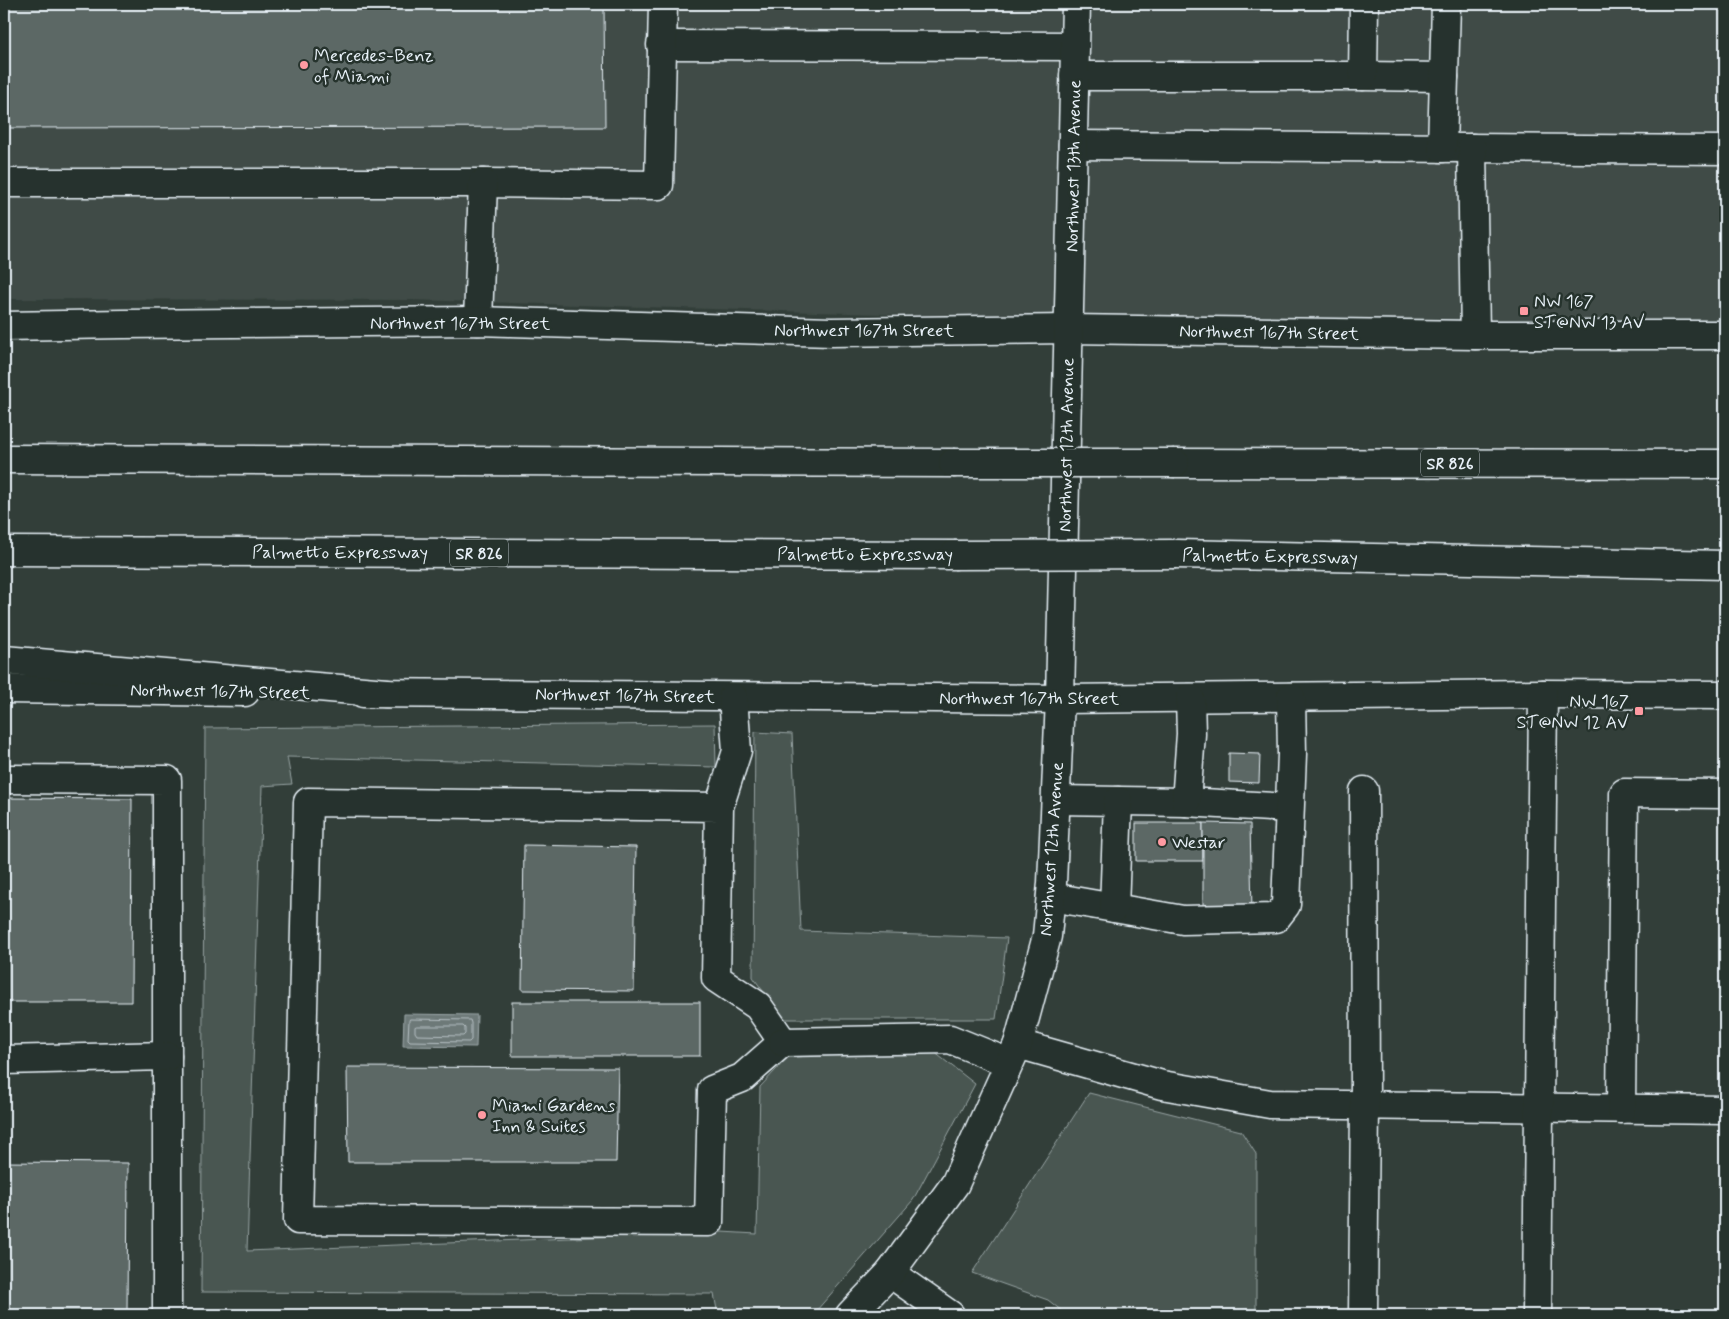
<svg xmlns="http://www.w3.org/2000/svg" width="1729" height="1319" font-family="Mynerve,sans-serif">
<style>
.built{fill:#3f4b46}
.green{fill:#495651;stroke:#98a4a4}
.water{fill:#6d7978;stroke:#9ea9ab}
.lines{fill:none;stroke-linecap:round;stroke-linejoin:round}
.shore{stroke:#b7c1c5;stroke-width:1}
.building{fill:#5c6865;stroke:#e8f1f8}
.minor-casing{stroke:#e8f1f8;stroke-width:31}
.highway-casing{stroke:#e8f1f8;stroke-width:31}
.minor{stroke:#26332d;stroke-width:28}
.highway{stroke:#26332d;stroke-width:28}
.highway-bridge-casing{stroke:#e8f1f8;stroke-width:31;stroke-linecap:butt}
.highway-bridge{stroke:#26332d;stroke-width:28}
.poi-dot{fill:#ff9aa2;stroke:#26332d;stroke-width:2}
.labels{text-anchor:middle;stroke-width:5;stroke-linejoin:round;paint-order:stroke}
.shield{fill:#26332d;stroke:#aeb8bb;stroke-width:1}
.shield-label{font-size:16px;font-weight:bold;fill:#e8f1f8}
.poi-label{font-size:18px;fill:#e8f1f8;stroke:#26332d;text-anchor:start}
.street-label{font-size:18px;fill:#e8f1f8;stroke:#26332d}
</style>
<rect width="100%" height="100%" fill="#323e39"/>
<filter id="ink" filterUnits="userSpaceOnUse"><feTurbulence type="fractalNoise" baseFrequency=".02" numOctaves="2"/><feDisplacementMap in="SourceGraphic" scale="10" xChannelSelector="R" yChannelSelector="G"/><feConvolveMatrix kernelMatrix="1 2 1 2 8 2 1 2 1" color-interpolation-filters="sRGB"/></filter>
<g filter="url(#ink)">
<!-- built -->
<polygon class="built" points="4,4 1725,4 1725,339 411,300 4,299"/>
<!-- green -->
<g class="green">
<polygon points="715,724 716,767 287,757 292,784 262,786 247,1251 721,1232 757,1234 760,1087 788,1057 934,1052 975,1084 913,1200 816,1311 800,1315 718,1315 714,1294 201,1292 205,728"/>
<polygon points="755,732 792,734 801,931 1007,938 996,1019 783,1019 753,977"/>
<polygon points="1089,1093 1241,1131 1256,1154 1256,1315 1067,1315 1048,1300 972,1273"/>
</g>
<!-- water -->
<polygon class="water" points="404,1014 477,1015 476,1047 403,1046"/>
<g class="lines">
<!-- shore -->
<g class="shore">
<polygon points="410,1019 470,1020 471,1023 471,1040 469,1042 410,1041 408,1039 409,1021"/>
<polygon points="417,1026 463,1026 465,1028 465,1034 463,1036 417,1035 415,1032 415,1027"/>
</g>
</g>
<!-- building -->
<g class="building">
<polygon points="4,4 604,4 605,127 4,128"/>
<polygon points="1229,753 1260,754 1259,783 1229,782"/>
<polygon points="4,798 132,799 131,1002 4,1002"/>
<rect x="1136" y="823" width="67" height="38"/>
<polygon points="1203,823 1250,824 1252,911 1203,911"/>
<polygon points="524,845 636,847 634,991 522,990"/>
<rect x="512" y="1002" width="188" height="54"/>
<polygon points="347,1067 618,1068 616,1162 348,1162"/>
<polygon points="4,1162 128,1163 127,1315 4,1315"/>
</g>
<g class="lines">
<!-- minor casing -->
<g class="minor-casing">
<g id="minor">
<polyline points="661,45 1075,46"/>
<polyline points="1074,76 1363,76 1444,77"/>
<polyline points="1363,76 1364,4"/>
<polyline points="1073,145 1725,150"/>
<polyline points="1442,148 1446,4"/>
<polyline points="1472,148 1475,335"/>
<polyline points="4,183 483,183 659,185 663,4"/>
<polyline points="478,321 483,183"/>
<polyline points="4,326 123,324 478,321 831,332 1069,329 1475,335 1725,335"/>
<polyline points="4,689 245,692"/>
<polyline points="363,693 1060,699 1543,694 1725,695"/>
<polyline points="4,779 167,780 167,1315"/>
<polyline points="1056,800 1186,802 1289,808"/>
<polyline points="1186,802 1191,734 1190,698"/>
<polyline points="719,807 716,978 758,1006 783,1042 742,1078 712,1090 709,1222 298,1220 308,802 719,807 737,751 733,697"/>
<polyline points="1051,897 1183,920 1276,918 1286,905 1292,754 1291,697"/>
<polyline points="1114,908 1118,801"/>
<polyline points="783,1042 950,1039 1009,1063"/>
<polyline points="1018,1044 1162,1085 1270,1104 1725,1110"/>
<polyline points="4,1060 167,1056"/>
<polyline points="1621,1109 1624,793 1725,794"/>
<polyline points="890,1273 950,1315"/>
<polyline points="850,1315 890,1273 955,1184 1018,1044 1047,936 1052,883 1060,699 1076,4"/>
<polyline points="1363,1315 1365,1105 1364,791"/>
<polyline points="1537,1315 1543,694"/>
</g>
</g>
<!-- highway casing -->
<g class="highway-casing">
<g id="highway">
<polyline points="4,459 953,463"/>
<polyline points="1175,463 1725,464"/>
<polyline points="4,551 954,555"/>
<polyline points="1176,554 1725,565"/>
<polyline points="4,660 387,693"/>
</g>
</g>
<!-- minor -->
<use href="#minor" class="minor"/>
<!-- highway -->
<use href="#highway" class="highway"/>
<!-- highway-bridge casing -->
<g class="highway-bridge-casing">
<g id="highway-bridge">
<polyline points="953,463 1175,463"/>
<polyline points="954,555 1176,554"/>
</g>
</g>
<!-- highway-bridge -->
<use href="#highway-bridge" class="highway-bridge"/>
</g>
</g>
<!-- markers -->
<g class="poi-dot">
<circle cx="304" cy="65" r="5"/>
<rect x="1519" y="306" width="10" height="10" rx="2.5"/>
<rect x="1634" y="706" width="10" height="10" rx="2.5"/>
<circle cx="1162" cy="842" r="5"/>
<circle cx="482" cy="1115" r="5"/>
</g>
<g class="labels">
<!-- shield labels -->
<g class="shield">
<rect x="1421" y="449.5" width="58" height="27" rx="4"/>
<rect x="450" y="539.5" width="58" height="27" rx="4"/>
</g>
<g class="shield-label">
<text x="1450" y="469">SR 826</text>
<text x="479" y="559">SR 826</text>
</g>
<!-- poi labels -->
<g class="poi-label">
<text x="314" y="61">Mercedes-Benz<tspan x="314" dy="21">of Miami</tspan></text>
<text x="1534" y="307">NW 167<tspan x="1534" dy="21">ST@NW 13 AV</tspan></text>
<text x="1629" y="707" text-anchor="end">NW 167<tspan x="1629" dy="21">ST@NW 12 AV</tspan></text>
<text x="1172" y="848">Westar</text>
<text x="492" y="1111">Miami Gardens<tspan x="492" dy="21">Inn &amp; Suites</tspan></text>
</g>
<!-- street labels -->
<g class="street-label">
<text transform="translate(1073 166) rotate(-89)" y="6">Northwest 13th Avenue</text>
<text x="460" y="329">Northwest 167th Street</text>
<text x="864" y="336">Northwest 167th Street</text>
<text transform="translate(1269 332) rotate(1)" y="6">Northwest 167th Street</text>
<text transform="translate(1066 445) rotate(-89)" y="6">Northwest 12th Avenue</text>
<text x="340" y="558">Palmetto Expressway</text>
<text x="865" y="560">Palmetto Expressway</text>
<text transform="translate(1270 556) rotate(1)" y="6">Palmetto Expressway</text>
<text transform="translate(220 691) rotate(1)" y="6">Northwest 167th Street</text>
<text transform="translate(625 695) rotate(1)" y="6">Northwest 167th Street</text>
<text x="1029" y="704">Northwest 167th Street</text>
<text transform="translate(1051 849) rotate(-86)" y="6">Northwest 12th Avenue</text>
</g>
</g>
<!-- margin -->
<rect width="1729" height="1319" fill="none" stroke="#26332d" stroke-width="20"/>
<rect x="10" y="10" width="1709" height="1299" fill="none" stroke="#e8f1f8" stroke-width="2" filter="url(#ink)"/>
</svg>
